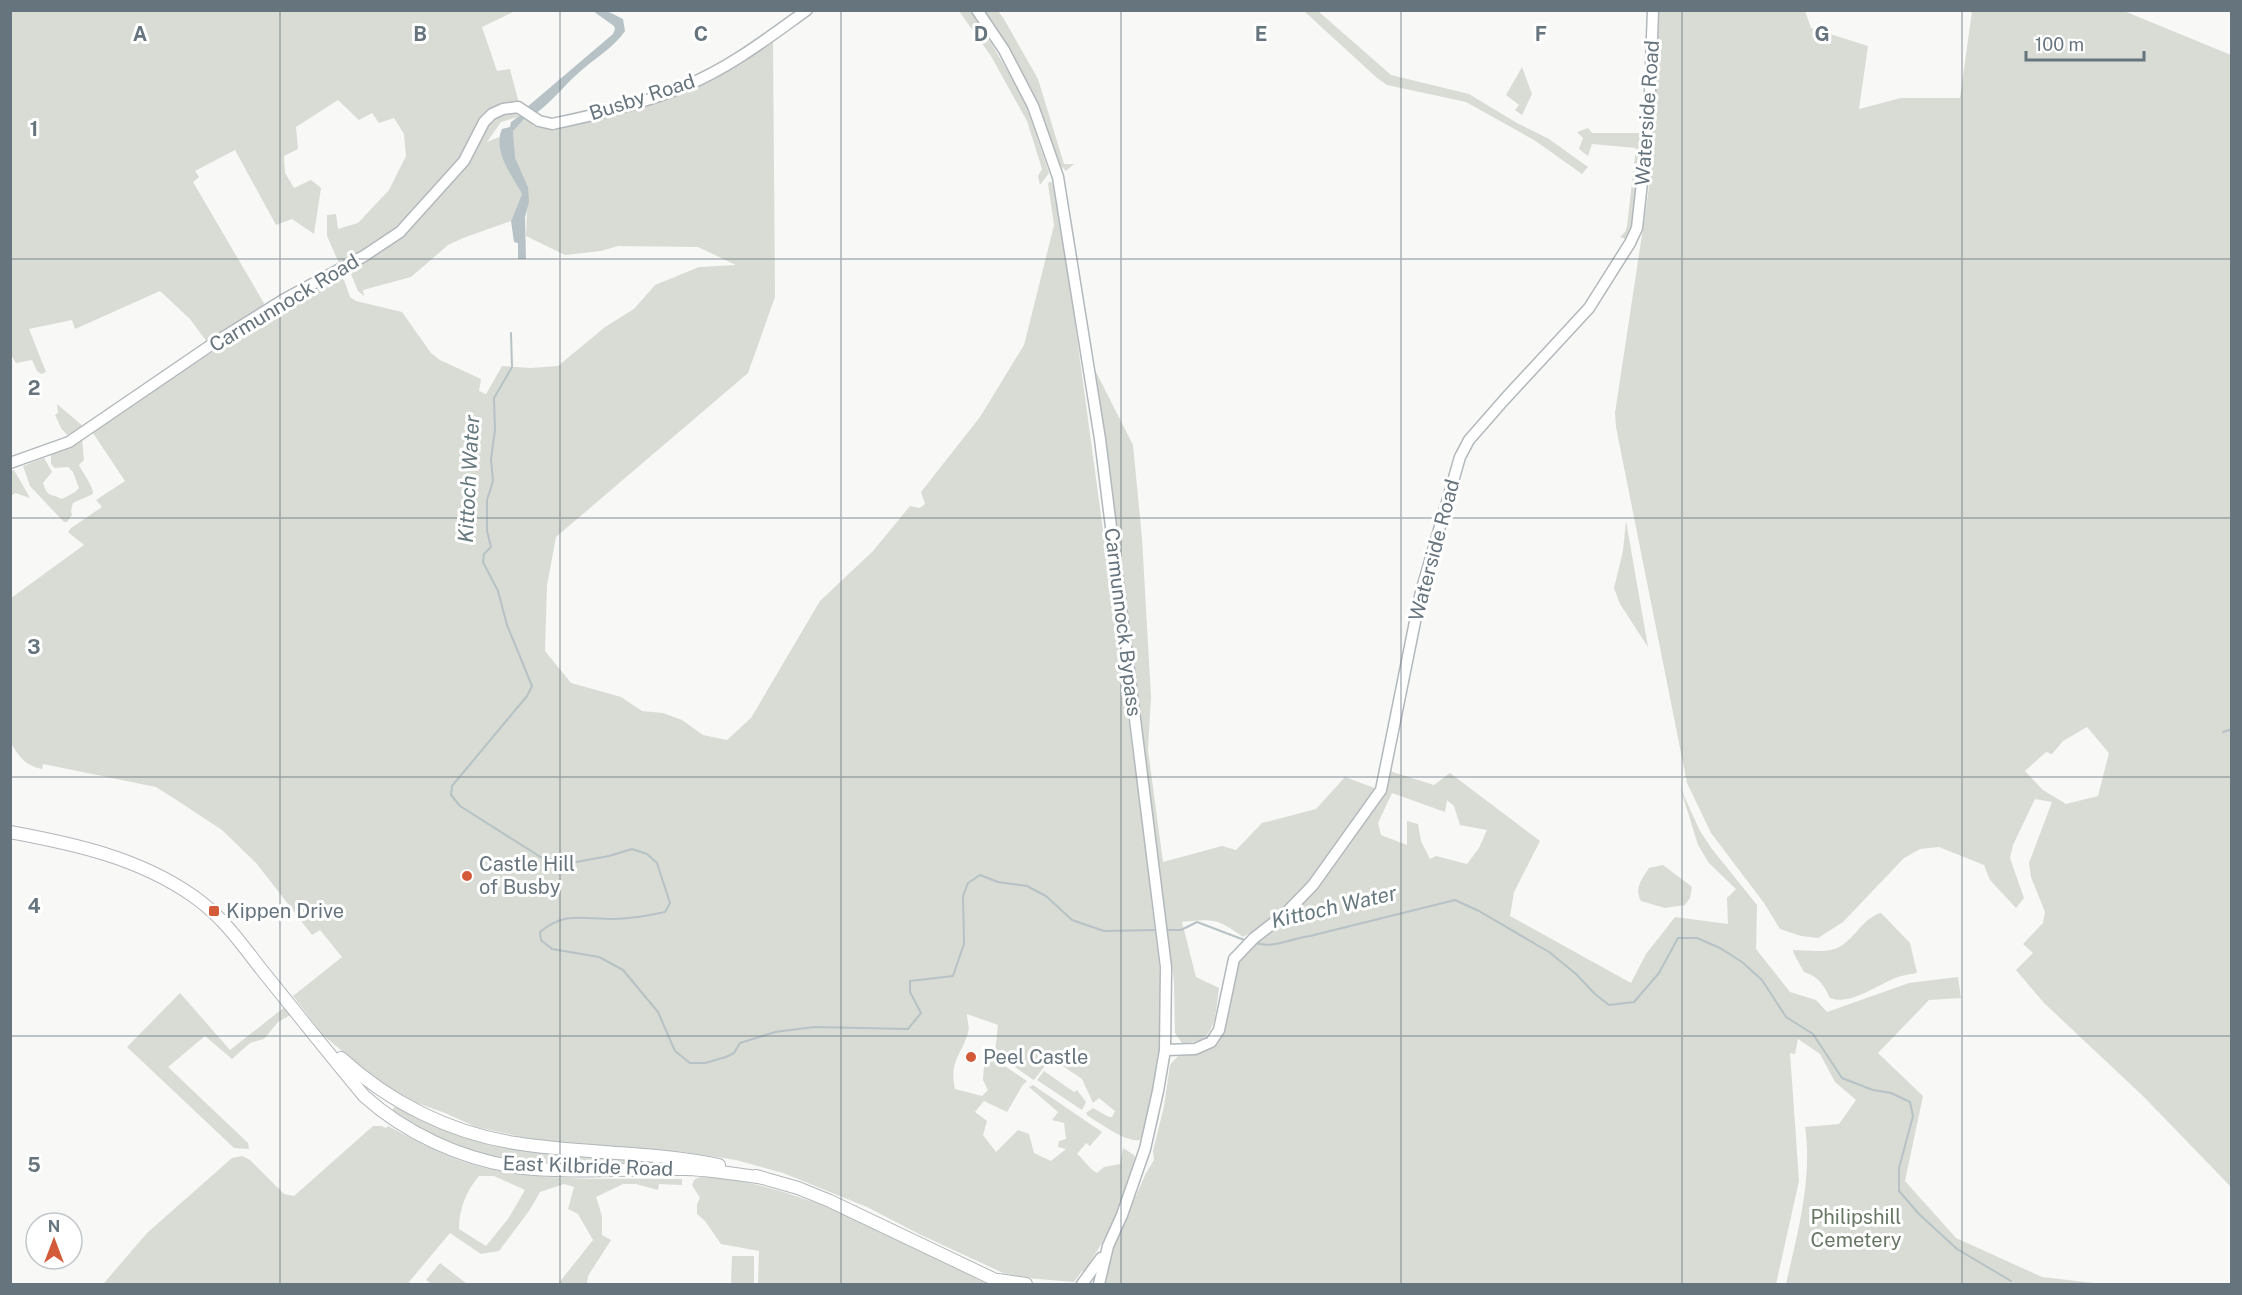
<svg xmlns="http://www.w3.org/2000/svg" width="2242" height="1295" font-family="'Public Sans',sans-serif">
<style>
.green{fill:#d8dcd5;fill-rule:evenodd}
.water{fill:#b6c2c5}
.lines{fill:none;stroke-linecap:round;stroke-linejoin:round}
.stream{stroke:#b6c2c5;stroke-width:2}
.secondary-casing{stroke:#b2b8bc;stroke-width:13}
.primary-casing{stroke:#b1b6ba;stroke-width:14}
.secondary{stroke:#fff;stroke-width:10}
.primary{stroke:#fff;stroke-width:12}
.grid{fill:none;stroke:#66747e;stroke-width:1.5;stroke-opacity:0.55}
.poi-dot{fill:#d45b39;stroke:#fff;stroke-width:2}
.labels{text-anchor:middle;stroke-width:6;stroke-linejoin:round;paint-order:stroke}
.street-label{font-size:20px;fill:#66747e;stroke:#fff}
.poi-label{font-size:20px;fill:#66747e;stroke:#fff;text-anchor:start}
.park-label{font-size:20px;fill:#677764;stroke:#fff}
.water-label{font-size:21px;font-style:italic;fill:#66797f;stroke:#fff}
.grid-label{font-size:20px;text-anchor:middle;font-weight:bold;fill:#66747e;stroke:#fff;stroke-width:6;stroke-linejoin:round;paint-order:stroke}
</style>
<rect width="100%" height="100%" fill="#f8f8f6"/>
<!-- green -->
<g class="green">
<polygon points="10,11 515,11 482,27 497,71 510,69 518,100 518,117 501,122 487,142 499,137 500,151 522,194 511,221 463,238 448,245 411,277 363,290 364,296 358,291 348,267 404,235 368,248 339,263 327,236 327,215 336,214 338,229 358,223 389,190 406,156 404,134 394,118 379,123 372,113 359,120 338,100 296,127 298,149 284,156 285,173 294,188 311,180 321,188 314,234 292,219 276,225 235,150 195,171 199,177 193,182 265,305 207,342 190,319 160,291 75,329 72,320 29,329 46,372 41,374 37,371 32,360 16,363 11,355"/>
<polygon points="959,11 970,11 975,16 1024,99 1049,173 1040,185 1038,176 1042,169 1027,121 991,56"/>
<path d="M985 11H998L1004 19 1038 79 1064 164H1074L1066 171 1060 165C1040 105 1020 63 985 11Z"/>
<polygon points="1304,11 1318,11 1391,75 1469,94 1517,123 1549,139 1588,167 1582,174 1534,140 1466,102 1387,85 1377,78"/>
<path d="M1659 11H1805L1811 28 1868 46 1859 109 1901 98H1960L1972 11H2124L2231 55V1187L2144 1097 2044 1003 2016 970 2033 953 2023 944 2043 923 2045 912 2031 877 2029 863 2052 802 2035 799 2013 845 2010 858 2024 898 2016 908 1990 880 1984 865 1939 847 1920 849 1904 858 1843 922 1818 938 1801 936 1780 929 1764 903 1711 833 1687 783 1616 427 1615 413 1648 195 1654 131ZM2087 727 2109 753 2098 796 2066 804 2043 790 2025 771 2046 752 2052 754 2063 741Z"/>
<path d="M773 40 775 297 748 373 556 537 547 585 545 651 571 683 621 697 642 711 663 713 682 720 703 735 727 740 751 718 820 601 873 551 910 506 920 508 925 504 921 492 980 417 1024 345 1054 225 1048 184 1049 182H1052L1063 234 1150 879C1151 907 1156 934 1159 962 1163 1011 1159 1094 1140 1140 1126 1143 1100 1123 1088 1116L1086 1113 1093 1108 1109 1117H1112L1115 1111 1099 1098 1093 1103 1082 1079 1051 1058 1034 1080 1032 1079 995 1053 998 1025 967 1014C967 1020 970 1028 968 1033 961 1056 949 1061 955 1089L982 1096 988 1090 983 1080 984 1066 990 1060H996L1027 1081 1022 1086 1007 1112 984 1101 975 1112 987 1121 983 1135 996 1152 1018 1130 1029 1134 1034 1153 1051 1161 1066 1149 1058 1147 1059 1141 1066 1139 1064 1123 1052 1120 1058 1112 1029 1087 1033 1085 1102 1132 1090 1146 1086 1143 1077 1154C1084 1159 1089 1169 1097 1173L1104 1167 1120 1164 1123 1148 1134 1155 1135 1158 1113 1225 1084 1272 1082 1271 1074 1282 1026 1278 1003 1273 919 1234 867 1207 783 1173 736 1160 684 1152 536 1140 476 1127 445 1113 417 1103 379 1082 323 1035 293 996 342 957 320 930 312 935 257 864 222 830 175 799 156 787 43 764 42 769C26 766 19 757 11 743V598L84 545 68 532 71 528 102 507 96 500 125 481 93 433 190 366 285 306 339 278 344 280 350 297 356 301 402 312 431 353 440 360 481 379 479 391 486 394 502 366 531 368 558 366 605 327 634 309 655 285 699 267 736 265 698 247 618 246 601 251 565 255 526 236 528 187 514 158 513 130 525 118 534 126 553 130 658 102 706 82Z"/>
<polygon points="1522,67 1532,94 1522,115 1515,110 1519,105 1506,95"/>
<polygon points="1588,128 1592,133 1642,133 1633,223 1626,239 1620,237 1625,232 1627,226 1636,148 1592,144 1588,156 1579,149 1583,138 1577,132"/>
<path d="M1095 370 1133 445 1142 538 1151 697 1148 750 1163 862 1222 846 1236 850 1262 823 1316 809 1345 777 1380 790 1386 770 1434 785 1450 773 1540 841 1514 892 1510 916 1631 983 1646 954 1675 917 1728 924 1727 898 1736 889 1709 863 1698 845 1680 787 1700 831 1712 849 1757 905 1756 949 1790 992 1816 1000 1827 1012 1909 983 1958 977 1961 998 1929 1000 1878 1053 1923 1096 1905 1181 1956 1238 2042 1277 2102 1284H1786C1797 1235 1813 1178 1805 1127L1839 1124 1856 1100 1835 1082 1820 1054 1798 1039 1795 1054 1790 1053 1799 1181 1776 1284H1104L1106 1263 1146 1173 1154 1160 1153 1151 1164 1106 1170 1065 1178 1056C1246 1052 1218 1004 1239 963 1243 953 1256 944 1263 936L1255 930 1243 937C1216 918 1214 919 1182 922L1196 977 1219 988C1215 1016 1217 1044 1182 1043L1175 1033 1174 982ZM1392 793 1445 812 1447 800 1454 806 1460 825 1487 830 1479 848 1467 864 1436 856 1430 859 1421 841 1418 824 1407 821V845L1381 835 1378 823Z"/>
<polygon points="57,404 84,427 67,435 61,428 55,415 58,413"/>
<path d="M82 439 84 460 79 465C83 474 93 485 93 494L73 503 71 511 72 515 67 522H64L30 486 23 466 44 458 52 472 43 483C48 498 50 493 62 499L75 492 79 488 73 472 68 467 55 468 51 464V455Z"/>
<polygon points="14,470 30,498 15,493 11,496 11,471"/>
<polygon points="1626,521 1648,647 1620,604 1614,588 1623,551"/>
<path d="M1663 865 1692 887 1690 898 1685 905 1665 908 1641 901C1634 888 1642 879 1649 868Z"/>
<path d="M1881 913 1910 943 1917 973C1911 974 1904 975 1898 977 1878 984 1851 1006 1830 998 1823 984 1819 977 1804 972L1794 954 1793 950C1807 950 1829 954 1841 946 1856 937 1863 918 1881 913Z"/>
<polygon points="180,993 230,1050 286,1006 292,1014 278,1022 264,1039 250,1043 232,1059 205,1036 168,1067 248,1143 249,1149 234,1148 127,1047"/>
<polygon points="1044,1071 1074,1092 1077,1090 1086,1102 1082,1110 1037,1080"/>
<polygon points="396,1106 458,1134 678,1165 534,1165 482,1156 423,1132 392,1110"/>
<path d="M373 1126H381L386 1128 388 1126C420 1143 454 1162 489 1169 550 1182 620 1178 682 1179V1185L659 1184 658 1190 636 1184H623L596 1197 602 1216V1235L611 1240 588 1276 587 1284H558L593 1240 578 1214 568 1209 574 1187 564 1184 540 1192 529 1211 499 1251 481 1254 450 1233 409 1282 411 1284H107L104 1283 147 1233 232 1158 242 1156 250 1160 284 1194 294 1196ZM479 1176H494L525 1190 508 1219 486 1246 459 1229C459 1209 466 1191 479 1176Z"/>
<path d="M701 1177C790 1179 909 1243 987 1284H758L759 1251 721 1244 705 1221 697 1214V1204L700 1198 692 1185 695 1179Z"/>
<polygon points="732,1256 754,1256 754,1284 731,1284"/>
<polygon points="440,1263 467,1284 432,1284 426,1280"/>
</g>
<!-- water -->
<g class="water">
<path d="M593 11H607L623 19 625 31C614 47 597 57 583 69 566 83 553 101 535 114L526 108 613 34 615 29 614 26Z"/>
<path d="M522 114 525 118 513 131 515 158 528 187 529 202 525 217 526 259H518V243L514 242 511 221 522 194C512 175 492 151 502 129L510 127 511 122Z"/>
</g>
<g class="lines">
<!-- stream -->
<g class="stream">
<path d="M511 333 512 367 494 398 495 430 491 459 493 481 487 500V531L491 547 484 554 483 562 498 591 507 625 532 686 527 696 452 786 451 795 460 806 542 858 576 862 609 856 632 849 647 854 657 863 670 903 665 912C647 916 630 919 612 919 583 919 565 911 540 932L541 940 552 949 599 957 623 970 658 1012 675 1051 690 1063H705L726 1057 734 1053 740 1043 775 1032 814 1027 908 1029 921 1013 910 992V981L953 976 964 944 963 896 968 883 980 875 998 882 1027 886 1046 896 1072 920 1104 931 1157 930"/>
<polyline points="2223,732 2232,729"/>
<polyline points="1165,930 1181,930 1197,922 1247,941"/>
<path d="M1256 943C1273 949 1293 938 1310 936L1455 900 1479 911 1549 952 1576 974 1595 994 1609 1005 1634 1002 1659 973 1678 938H1697L1720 948 1742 962 1762 980 1786 1017 1813 1034 1842 1078 1873 1090 1891 1093 1910 1102 1913 1116 1899 1168V1191L1919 1214 1957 1249 2011 1281"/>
</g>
<!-- secondary casing -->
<g class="secondary-casing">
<g id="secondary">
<polyline points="977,10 1004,50 1033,106 1058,177 1100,439 1166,967 1165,1050 1158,1091 1145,1149 1122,1215 1108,1246 1099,1284"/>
<path d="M10 463 69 442 211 345 283 300 364 256 400 232 464 161 484 122 492 114 503 109 518 107 539 121 552 124C596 115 643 104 685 86 729 68 768 38 807 10"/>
<polyline points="1165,1050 1195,1049 1211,1042 1219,1030 1234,959 1254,938 1285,914 1313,885 1381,790 1421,592 1460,457 1469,440 1504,400 1589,308 1630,243 1637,228 1649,119 1653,10"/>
<polyline points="1082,1284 1101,1258"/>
</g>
</g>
<!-- primary casing -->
<g class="primary-casing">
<g id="primary">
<path d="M10 832C75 844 139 858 193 896 222 916 240 942 261 969 295 1011 329 1054 364 1096 405 1133 461 1159 516 1167 570 1174 631 1168 686 1169 712 1170 737 1174 763 1178"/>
<path d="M341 1058C389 1102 450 1133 515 1143 582 1154 652 1151 719 1165"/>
<polyline points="756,1176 798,1188 830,1201 1004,1284"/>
<polyline points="998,1280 1026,1284"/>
</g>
</g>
<!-- secondary -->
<use href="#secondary" class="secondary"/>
<!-- primary -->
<use href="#primary" class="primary"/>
</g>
<!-- grid -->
<path class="grid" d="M280 10V1284M560 10V1284M841 10V1284M1121 10V1284M1401 10V1284M1682 10V1284M1962 10V1284M10 259H2232M10 518H2232M10 777H2232M10 1036H2232"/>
<!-- markers -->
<g class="poi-dot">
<circle cx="467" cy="876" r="6"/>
<rect x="208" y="905" width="12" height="12" rx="3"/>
<circle cx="971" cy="1057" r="6"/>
</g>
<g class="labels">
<!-- street labels -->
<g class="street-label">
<text transform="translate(642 97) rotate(-18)" y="7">Busby Road</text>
<text transform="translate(1647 113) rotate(-86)" y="7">Waterside Road</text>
<text transform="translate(284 303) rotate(-31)" y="7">Carmunnock Road</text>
<text transform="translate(1434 550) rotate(-75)" y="7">Waterside Road</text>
<text transform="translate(1123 622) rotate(83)" y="7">Carmunnock Bypass</text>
<text transform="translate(588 1166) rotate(2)" y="7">East Kilbride Road</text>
</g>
<!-- poi labels -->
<g class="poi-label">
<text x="479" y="871">Castle Hill<tspan x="479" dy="23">of Busby</tspan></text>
<text x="226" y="918">Kippen Drive</text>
<text x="983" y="1064">Peel Castle</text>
</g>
<!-- park labels -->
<g class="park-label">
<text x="1856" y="1224">Philipshill<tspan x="1856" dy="23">Cemetery</tspan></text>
</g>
<!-- water labels -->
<g class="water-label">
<text transform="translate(469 479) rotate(-87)" y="7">Kittoch Water</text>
<text transform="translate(1334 907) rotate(-13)" y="7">Kittoch Water</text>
</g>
</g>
<g class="grid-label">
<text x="140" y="41">A</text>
<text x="420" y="41">B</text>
<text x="701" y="41">C</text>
<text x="981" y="41">D</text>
<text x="1261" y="41">E</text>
<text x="1541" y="41">F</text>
<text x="1822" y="41">G</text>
<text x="34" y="136">1</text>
<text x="34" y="395">2</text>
<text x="34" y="654">3</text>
<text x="34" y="913">4</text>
<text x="34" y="1172">5</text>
</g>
<!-- border -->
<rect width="2242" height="1295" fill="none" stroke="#66747e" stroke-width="24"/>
<!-- north arrow -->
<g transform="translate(54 1241)"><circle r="28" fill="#ffffff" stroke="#c2c7cb" stroke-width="1.5"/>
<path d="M0-4.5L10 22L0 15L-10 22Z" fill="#d45b39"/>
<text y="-9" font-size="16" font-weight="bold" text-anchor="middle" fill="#66747e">N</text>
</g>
<!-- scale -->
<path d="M2026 51v9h118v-9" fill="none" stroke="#66747e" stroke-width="3"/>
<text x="2035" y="51" font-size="18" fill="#66747e" stroke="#ffffff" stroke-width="4.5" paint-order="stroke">100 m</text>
</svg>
